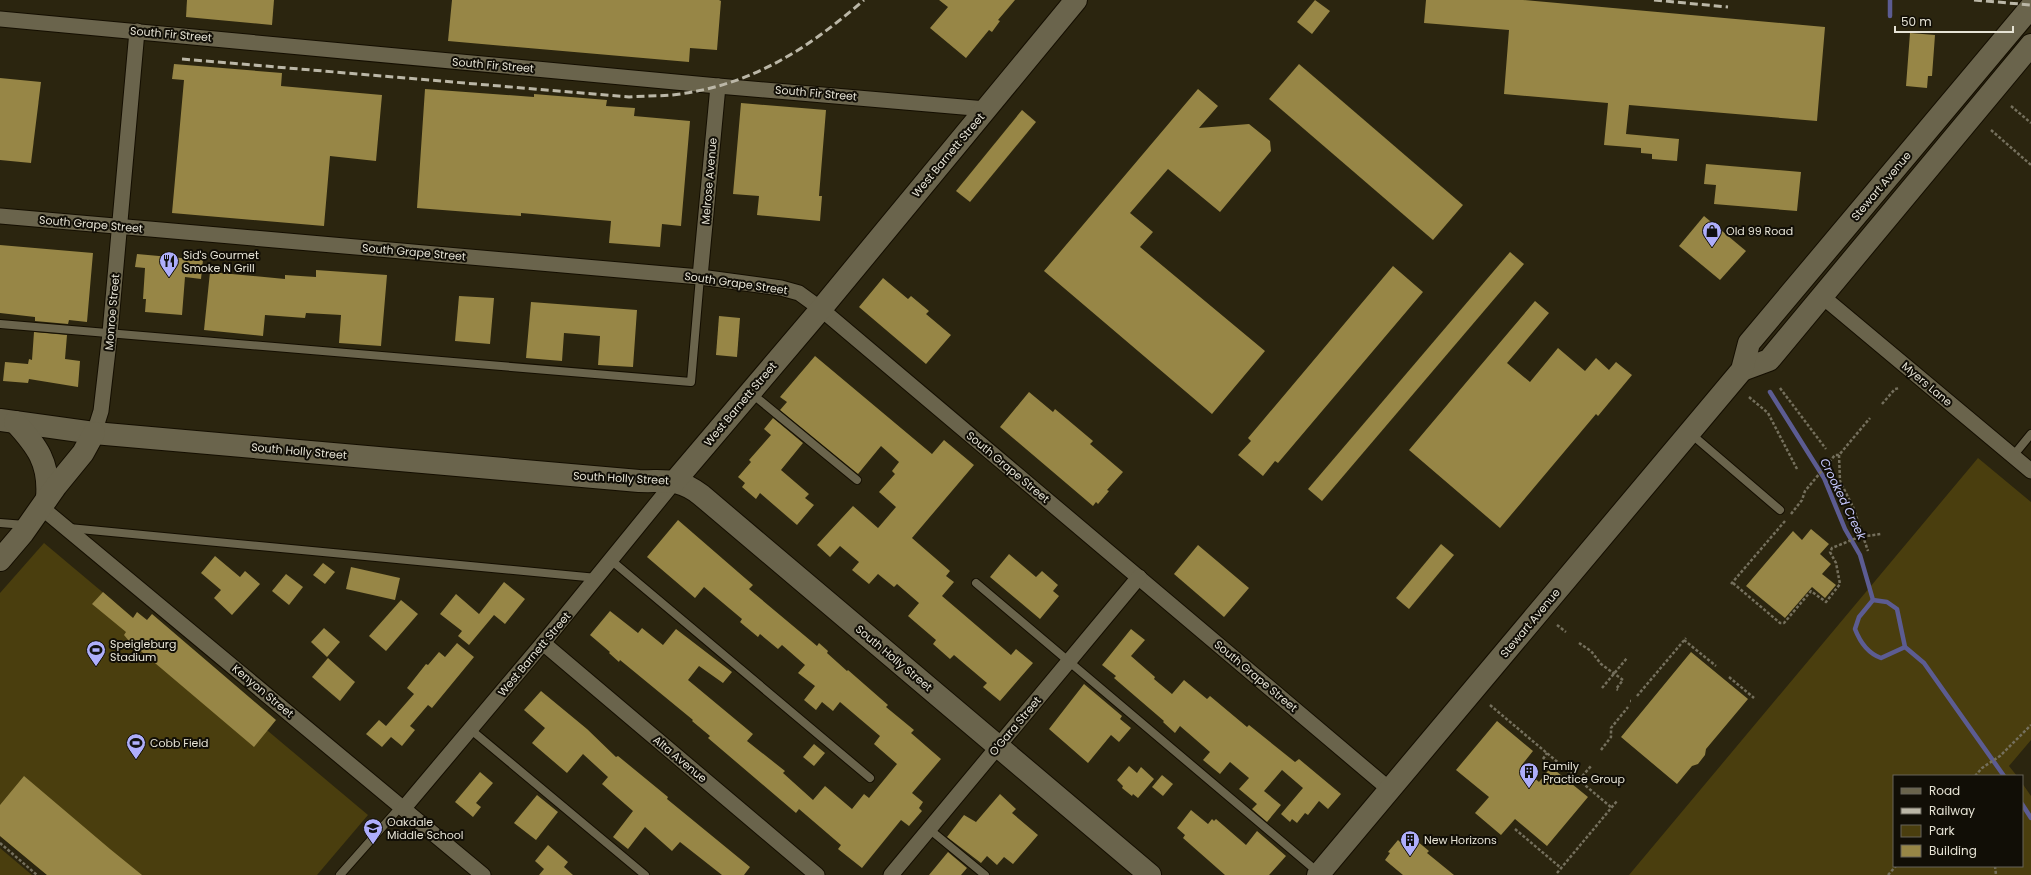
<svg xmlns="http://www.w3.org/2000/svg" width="2031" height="875" font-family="Poppins,sans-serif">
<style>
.green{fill:#4a3e0e}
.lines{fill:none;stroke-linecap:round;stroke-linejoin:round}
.stream{stroke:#5c5c92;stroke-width:4.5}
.building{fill:#978646}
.lane-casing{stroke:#140e00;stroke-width:10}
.street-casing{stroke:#140e00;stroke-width:17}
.secondary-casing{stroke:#140e00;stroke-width:24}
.path{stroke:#75705d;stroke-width:2.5;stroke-dasharray:3 2;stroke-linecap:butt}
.lane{stroke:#6a644c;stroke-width:8}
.street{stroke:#6a644c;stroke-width:15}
.secondary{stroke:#6a644c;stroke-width:22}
.rail{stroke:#bbb7a7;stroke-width:3;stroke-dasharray:8 4;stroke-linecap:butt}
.labels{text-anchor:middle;stroke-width:4;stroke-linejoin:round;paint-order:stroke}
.street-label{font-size:11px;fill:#e6e3d5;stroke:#110e06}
.poi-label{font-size:11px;fill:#e6e3d5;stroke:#110e06;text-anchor:start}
.water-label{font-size:12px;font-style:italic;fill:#c4c5f7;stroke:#110e06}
</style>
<rect width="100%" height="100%" fill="#2b250f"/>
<!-- green -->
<g class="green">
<polygon points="1978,458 2031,502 2031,740 2009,766 2017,776 1894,776 1894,866 2022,866 2022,783 2031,796 2031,875 1629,875"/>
<polygon points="44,543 368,815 317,875 47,875 0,836 0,593"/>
<polygon points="0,848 32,875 0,875"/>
</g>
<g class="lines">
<!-- stream -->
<g class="stream">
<polyline points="1890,16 1890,0"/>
<polyline points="1770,392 1824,478 1845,529 1860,555 1873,600 1887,602 1897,609 1905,647 1924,663 2004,776"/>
<path d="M1873 600 1859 617 1855 629C1860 642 1867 653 1881 658L1905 647"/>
<polyline points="2022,804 2031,818"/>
</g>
</g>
<!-- building -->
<g class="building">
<polygon points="187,0 274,0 272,25 186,17"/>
<polygon points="452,0 719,0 721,1 717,50 690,48 689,62 448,41"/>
<polygon points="939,0 1015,0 998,20 1000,21 992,32 989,30 966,58 930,28 948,7"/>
<polygon points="1315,0 1330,11 1312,34 1297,22"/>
<polygon points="1426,0 1523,0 1825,27 1817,121 1629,105 1626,134 1679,139 1677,161 1652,159 1652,154 1641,153 1641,148 1604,145 1608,103 1504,94 1509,30 1424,23"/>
<polygon points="1910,33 1935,35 1932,76 1928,76 1927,88 1906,86"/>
<polygon points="174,64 282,73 281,86 382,95 376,161 330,156 324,226 172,213 184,80 172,79"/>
<polygon points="1299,64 1463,205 1433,240 1269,99"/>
<polygon points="0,78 41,82 31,163 0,160"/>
<polygon points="425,89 534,97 534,94 607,100 606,106 635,108 634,116 690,121 681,226 662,224 660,247 609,243 611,221 521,213 521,216 417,208"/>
<polygon points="1198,89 1218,106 1199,128 1249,124 1270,141 1271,151 1220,212 1168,169 1130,213 1153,232 1140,247 1265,351 1212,414 1044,271"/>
<polygon points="741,103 826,110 819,196 822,196 820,221 757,215 759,196 733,194"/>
<polygon points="1022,110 1036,122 970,202 956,191"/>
<polygon points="1706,164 1801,172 1797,211 1714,204 1716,185 1704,184"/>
<polygon points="1704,216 1746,251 1720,280 1679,246"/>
<polygon points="0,245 93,253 87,322 69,320 68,324 35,321 35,317 0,313"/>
<polygon points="1510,252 1524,264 1322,501 1308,489"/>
<polygon points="137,254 203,260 201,279 185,277 182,315 145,312 146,299 143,299 145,268 135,267"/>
<polygon points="1393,266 1423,292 1278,463 1275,461 1263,476 1238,455 1251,441 1248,438"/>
<polygon points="316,270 387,275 381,346 339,343 341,315 306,313 305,318 265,315 263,336 204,330 210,272 285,279 285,275 316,277"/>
<polygon points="883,278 908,299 911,296 929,311 926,314 951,335 926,364 859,307"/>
<polygon points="459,296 494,298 490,344 455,341"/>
<polygon points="1535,301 1549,313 1507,363 1530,382 1558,348 1585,371 1596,358 1609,370 1616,362 1632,375 1598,416 1596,414 1500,528 1409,450"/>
<polygon points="531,302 637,310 633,367 598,365 600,336 564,333 562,361 526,358"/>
<polygon points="719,316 740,318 737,357 716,355"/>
<polygon points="34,332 67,335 65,359 80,361 78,387 29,379 28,383 3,381 5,362 28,364 29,359 32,360"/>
<polygon points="815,356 932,454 944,440 974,465 912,538 950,571 946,576 954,582 942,596 1011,655 1016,649 1033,663 1000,701 983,687 987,683 954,655 950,659 933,644 936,640 908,616 919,603 897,584 894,587 878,574 869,584 852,570 859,562 840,546 830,557 817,545 853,506 878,528 896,507 879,492 895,474 892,471 899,462 881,446 858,474 780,410 787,402 780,397"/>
<polygon points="1029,392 1053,412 1055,409 1093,441 1090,444 1123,472 1107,490 1109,491 1098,504 1096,502 1093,506 1000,427"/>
<polygon points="773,418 803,443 781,470 809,494 805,498 814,505 797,525 760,493 756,499 742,487 745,483 738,477 751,462 749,460 771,435 764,429"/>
<polygon points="678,520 753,585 749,589 817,646 819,643 828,651 827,653 847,671 848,670 888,705 886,707 914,730 911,733 941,759 912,793 923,802 919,808 922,811 909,826 901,820 862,868 838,849 841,845 799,809 796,813 708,738 710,736 692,721 693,720 620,660 619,662 609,653 610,652 590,635 610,611 638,633 642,628 663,645 676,629 732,672 723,683 699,666 688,680 753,734 747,741 785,771 783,773 813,800 825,786 852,809 864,794 869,798 897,764 874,744 880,736 840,702 833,711 822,702 816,710 804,700 815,686 798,673 805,665 782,645 778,649 760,634 758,637 740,622 742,619 704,587 695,598 647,557"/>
<polygon points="1811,529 1829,544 1820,554 1831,564 1822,574 1836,585 1825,598 1812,587 1785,618 1746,586 1793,531 1802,540"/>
<polygon points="1441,544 1454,555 1409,609 1396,598"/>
<polygon points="1198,545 1249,588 1224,617 1174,574"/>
<polygon points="1009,554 1036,577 1042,571 1058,585 1053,591 1059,596 1040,619 990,577"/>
<polygon points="215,556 240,577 245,571 260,584 232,615 214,598 221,590 201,573"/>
<polygon points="323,563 335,572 325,584 313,575"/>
<polygon points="351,567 400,578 395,600 346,589"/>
<polygon points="286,574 303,587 289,605 272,591"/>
<polygon points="504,582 525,599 505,624 494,615 469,645 458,636 462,631 440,614 456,594 479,614"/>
<polygon points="103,592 133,618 137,612 147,620 152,614 276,720 254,747 129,641 124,635 126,632 92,604"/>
<polygon points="401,600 418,614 386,651 369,636"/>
<polygon points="324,628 340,642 327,657 311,642"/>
<polygon points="1131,629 1145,640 1131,656 1155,677 1154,679 1172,694 1184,680 1207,699 1210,696 1247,727 1249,725 1295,762 1299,759 1341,794 1328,809 1319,801 1308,815 1305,813 1297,823 1292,819 1290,822 1281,814 1303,788 1282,770 1264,791 1281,805 1267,822 1252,809 1257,804 1239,789 1249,778 1230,762 1220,774 1203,760 1210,752 1180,726 1175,733 1163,722 1164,721 1114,678 1116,676 1102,665"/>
<polygon points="457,643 474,657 432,708 428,705 410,726 415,730 402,746 391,737 382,747 366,734 379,720 386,726 414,694 407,688 426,664 428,665 439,652 445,657"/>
<polygon points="1691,652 1748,699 1706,749 1705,755 1698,764 1692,766 1677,784 1621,737"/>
<polygon points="328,658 355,682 340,701 312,677"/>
<polygon points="1084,684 1122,716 1120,719 1131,728 1119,742 1111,735 1088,763 1049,729"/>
<polygon points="541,691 587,729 616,757 618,756 668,797 667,799 750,867 744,875 722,875 680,842 672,851 645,827 628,849 613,837 633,811 602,784 608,777 583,754 567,773 532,743 545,728 524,710"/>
<polygon points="1497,721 1533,751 1521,766 1539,782 1551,767 1588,797 1547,846 1515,819 1501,835 1475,813 1489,797 1456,770"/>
<polygon points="814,744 825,753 814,766 803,757"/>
<polygon points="1129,766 1137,773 1141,767 1154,779 1138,798 1133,794 1132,796 1122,788 1123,786 1117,780"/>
<polygon points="480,772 493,783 476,803 481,807 473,817 455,802"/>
<polygon points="1162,775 1173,784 1163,796 1152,787"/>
<polygon points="24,776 110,849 142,875 47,875 0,836 0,805"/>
<polygon points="1000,794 1016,809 1012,813 1038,835 1013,864 1004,857 997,865 987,856 981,863 947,837 964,815 976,822"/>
<polygon points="537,795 558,812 536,840 514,823"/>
<polygon points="1191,810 1208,824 1212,819 1214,821 1216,819 1246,845 1257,831 1286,856 1269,875 1225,875 1183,838 1185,835 1177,828"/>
<polygon points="1405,835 1415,843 1417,841 1429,851 1427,853 1454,875 1403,875 1385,860 1390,853 1388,852 1398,840 1400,842"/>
<polygon points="548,845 568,862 564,867 573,875 539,875 544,869 535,861"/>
<polygon points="948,852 967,868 961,875 929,875"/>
</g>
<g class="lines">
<!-- lane casing -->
<g class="lane-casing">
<g id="lane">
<polyline points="0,324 691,382 700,277"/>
<polyline points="751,393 857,480"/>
<polyline points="1690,433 1780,510"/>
<polyline points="2013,456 2031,434"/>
<polyline points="0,523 25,525"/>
<polyline points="69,528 597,578"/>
<polyline points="612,561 870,778"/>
<polyline points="976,583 1319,873"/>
<polyline points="470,729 645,875"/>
<polyline points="929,829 985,875"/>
<polyline points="340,875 401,806"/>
</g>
</g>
<!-- street casing -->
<g class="street-casing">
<g id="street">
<polyline points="0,19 718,86 986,109"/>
<polyline points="0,216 700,277 781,288 799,293 821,309 1389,789"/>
<polyline points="700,277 718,86"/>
<polyline points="1823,297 2031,471"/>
<polyline points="94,433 101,411 110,333 137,31"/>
<polyline points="42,508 483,875"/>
<polyline points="543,643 817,875"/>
<polyline points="404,808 543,643 675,481"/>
<polyline points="891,875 1139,577"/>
</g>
</g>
<!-- secondary casing -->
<g class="secondary-casing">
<g id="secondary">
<polyline points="1742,370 1769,360 2031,45"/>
<path d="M0 420 94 433 639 481C665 482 678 477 701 495L1150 875"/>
<path d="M15 422C37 446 50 463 47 498"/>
<polyline points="675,481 821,309 1076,0"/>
<polyline points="0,560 23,533 56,486 83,453 94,433"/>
<polyline points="1318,875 1742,370 1749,343 2031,7"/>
</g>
</g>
<!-- path -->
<g class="path">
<polyline points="2011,106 2031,123"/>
<polyline points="1991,130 2031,165"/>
<polyline points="1780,388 1826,449"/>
<polyline points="1749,397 1768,413 1797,469"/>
<polyline points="1882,404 1895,389 1900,388"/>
<polyline points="1839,455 1840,481 1853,507 1868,551"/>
<polyline points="1791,514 1802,500 1805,491 1835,455 1839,455 1870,418"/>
<polyline points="1733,583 1780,623 1784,623 1811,591 1826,602 1840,584 1836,563 1830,552 1832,548 1859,537 1881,534"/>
<polyline points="1731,584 1785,521"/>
<polyline points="1557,625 1566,632"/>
<polyline points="1684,640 1716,666"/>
<polyline points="1579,643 1591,651 1601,664 1623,680 1616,689 1618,690"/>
<polyline points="1729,677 1754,698"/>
<polyline points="1602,688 1627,658"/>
<polyline points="1637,696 1686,638"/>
<polyline points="1630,701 1631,701"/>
<polyline points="1490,705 1612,808"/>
<polyline points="1601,750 1611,737 1611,728 1628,707"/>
<polyline points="1543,759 1547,753"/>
<polyline points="1975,776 1982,768 2000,756 2031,725"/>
<polyline points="1579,780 1591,766"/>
<polyline points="1515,829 1561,868"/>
<polyline points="0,843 37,875"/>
<polyline points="1995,866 1996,875"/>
<polyline points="1557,873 1617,801"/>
<polyline points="1888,875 1896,866"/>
</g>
<!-- lane -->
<use href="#lane" class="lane"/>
<!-- street -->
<use href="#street" class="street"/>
<!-- secondary -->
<use href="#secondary" class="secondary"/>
<!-- rail -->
<g class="rail">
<polyline points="1654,0 1728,7"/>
<polyline points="1974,0 2031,5"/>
<path d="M182 59 629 97C644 96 658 96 672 95 751 86 806 50 864 0"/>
</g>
</g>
<!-- icons -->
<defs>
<g id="shop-pin" transform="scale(1)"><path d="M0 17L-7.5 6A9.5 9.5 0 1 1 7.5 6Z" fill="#aeaefb" stroke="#110e06"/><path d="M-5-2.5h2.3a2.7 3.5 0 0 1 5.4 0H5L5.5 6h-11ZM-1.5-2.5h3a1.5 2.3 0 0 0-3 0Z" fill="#111"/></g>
<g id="restaurant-pin" transform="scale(1)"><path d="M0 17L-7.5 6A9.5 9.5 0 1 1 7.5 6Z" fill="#aeaefb" stroke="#110e06"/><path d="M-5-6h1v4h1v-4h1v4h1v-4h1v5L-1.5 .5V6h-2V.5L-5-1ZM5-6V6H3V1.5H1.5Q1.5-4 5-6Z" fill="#111"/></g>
<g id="stadium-pin" transform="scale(1)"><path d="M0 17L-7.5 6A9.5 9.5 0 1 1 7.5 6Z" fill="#aeaefb" stroke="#110e06"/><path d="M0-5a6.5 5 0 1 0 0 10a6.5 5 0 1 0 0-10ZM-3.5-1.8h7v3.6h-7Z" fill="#111"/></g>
<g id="building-pin" transform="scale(1)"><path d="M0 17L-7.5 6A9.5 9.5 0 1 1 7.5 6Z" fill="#aeaefb" stroke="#110e06"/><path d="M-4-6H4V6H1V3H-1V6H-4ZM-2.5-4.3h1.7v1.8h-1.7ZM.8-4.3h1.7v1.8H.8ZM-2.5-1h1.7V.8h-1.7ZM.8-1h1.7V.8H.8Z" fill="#111"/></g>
<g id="school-pin" transform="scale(1)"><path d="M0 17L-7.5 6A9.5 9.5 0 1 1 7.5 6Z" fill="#aeaefb" stroke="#110e06"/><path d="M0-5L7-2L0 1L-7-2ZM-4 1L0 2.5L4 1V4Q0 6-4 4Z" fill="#111"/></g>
</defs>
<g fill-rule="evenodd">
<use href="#shop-pin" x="1712" y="231"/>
<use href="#restaurant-pin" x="169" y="261"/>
<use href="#stadium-pin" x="96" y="650"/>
<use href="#stadium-pin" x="136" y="743"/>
<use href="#building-pin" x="1529" y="772"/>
<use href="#school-pin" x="373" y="828"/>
<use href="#building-pin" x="1410" y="840"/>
</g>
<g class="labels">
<!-- street labels -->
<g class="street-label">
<text transform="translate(171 34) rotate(5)" y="4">South Fir Street</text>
<text transform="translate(493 65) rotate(5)" y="4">South Fir Street</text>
<text transform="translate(816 93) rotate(5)" y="4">South Fir Street</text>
<text transform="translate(948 155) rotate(-50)" y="4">West Barnett Street</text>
<text transform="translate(709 181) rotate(-85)" y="4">Melrose Avenue</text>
<text transform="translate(1881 186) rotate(-50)" y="4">Stewart Avenue</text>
<text transform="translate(91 224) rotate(5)" y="4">South Grape Street</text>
<text transform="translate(414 252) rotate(5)" y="4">South Grape Street</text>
<text transform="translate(736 283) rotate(8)" y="4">South Grape Street</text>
<text transform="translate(112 312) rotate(-85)" y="4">Monroe Street</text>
<text transform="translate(1927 384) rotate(40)" y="4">Myers Lane</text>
<text transform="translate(740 404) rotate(-50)" y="4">West Barnett Street</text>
<text transform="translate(299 451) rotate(5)" y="4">South Holly Street</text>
<text transform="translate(1008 467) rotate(40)" y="4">South Grape Street</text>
<text transform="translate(621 478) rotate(3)" y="4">South Holly Street</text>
<text transform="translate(1530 623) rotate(-50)" y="4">Stewart Avenue</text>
<text transform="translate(534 654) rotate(-50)" y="4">West Barnett Street</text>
<text transform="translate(894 658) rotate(40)" y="4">South Holly Street</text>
<text transform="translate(1256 676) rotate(40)" y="4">South Grape Street</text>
<text transform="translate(263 691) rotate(40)" y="4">Kenyon Street</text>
<text transform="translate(1015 726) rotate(-50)" y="4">O'Gara Street</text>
<text transform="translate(680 759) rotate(40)" y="4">Alta Avenue</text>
</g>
<!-- poi labels -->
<g class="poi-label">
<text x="1726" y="235">Old 99 Road</text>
<text x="183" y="259">Sid's Gourmet<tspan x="183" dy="13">Smoke N Grill</tspan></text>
<text x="110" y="648">Speigleburg<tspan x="110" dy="13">Stadium</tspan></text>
<text x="150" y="747">Cobb Field</text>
<text x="1543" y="770">Family<tspan x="1543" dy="13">Practice Group</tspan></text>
<text x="387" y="826">Oakdale<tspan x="387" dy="13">Middle School</tspan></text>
<text x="1424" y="844">New Horizons</text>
</g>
<!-- water labels -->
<g class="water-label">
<text transform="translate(1843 499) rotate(64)" y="4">Crooked Creek</text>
</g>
</g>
<!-- legend -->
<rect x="1893" y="775" width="130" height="92" fill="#110e06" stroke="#666359"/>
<rect x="1901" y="788" width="20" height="6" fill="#6a644c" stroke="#666359"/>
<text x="1929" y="795" font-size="12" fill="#e6e3d5">Road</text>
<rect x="1901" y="808" width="20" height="6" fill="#bbb7a7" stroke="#666359"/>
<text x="1929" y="815" font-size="12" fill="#e6e3d5">Railway</text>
<rect x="1901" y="825" width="20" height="12" fill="#4a3e0e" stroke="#666359"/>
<text x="1929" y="835" font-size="12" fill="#e6e3d5">Park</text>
<rect x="1901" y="845" width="20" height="12" fill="#978646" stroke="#666359"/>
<text x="1929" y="855" font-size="12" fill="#e6e3d5">Building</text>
<!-- scale -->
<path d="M1895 26v6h118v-6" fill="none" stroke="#e6e3d5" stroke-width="2"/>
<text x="1901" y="26" font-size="12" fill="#e6e3d5" stroke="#110e06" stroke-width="3" paint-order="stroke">50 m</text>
</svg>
